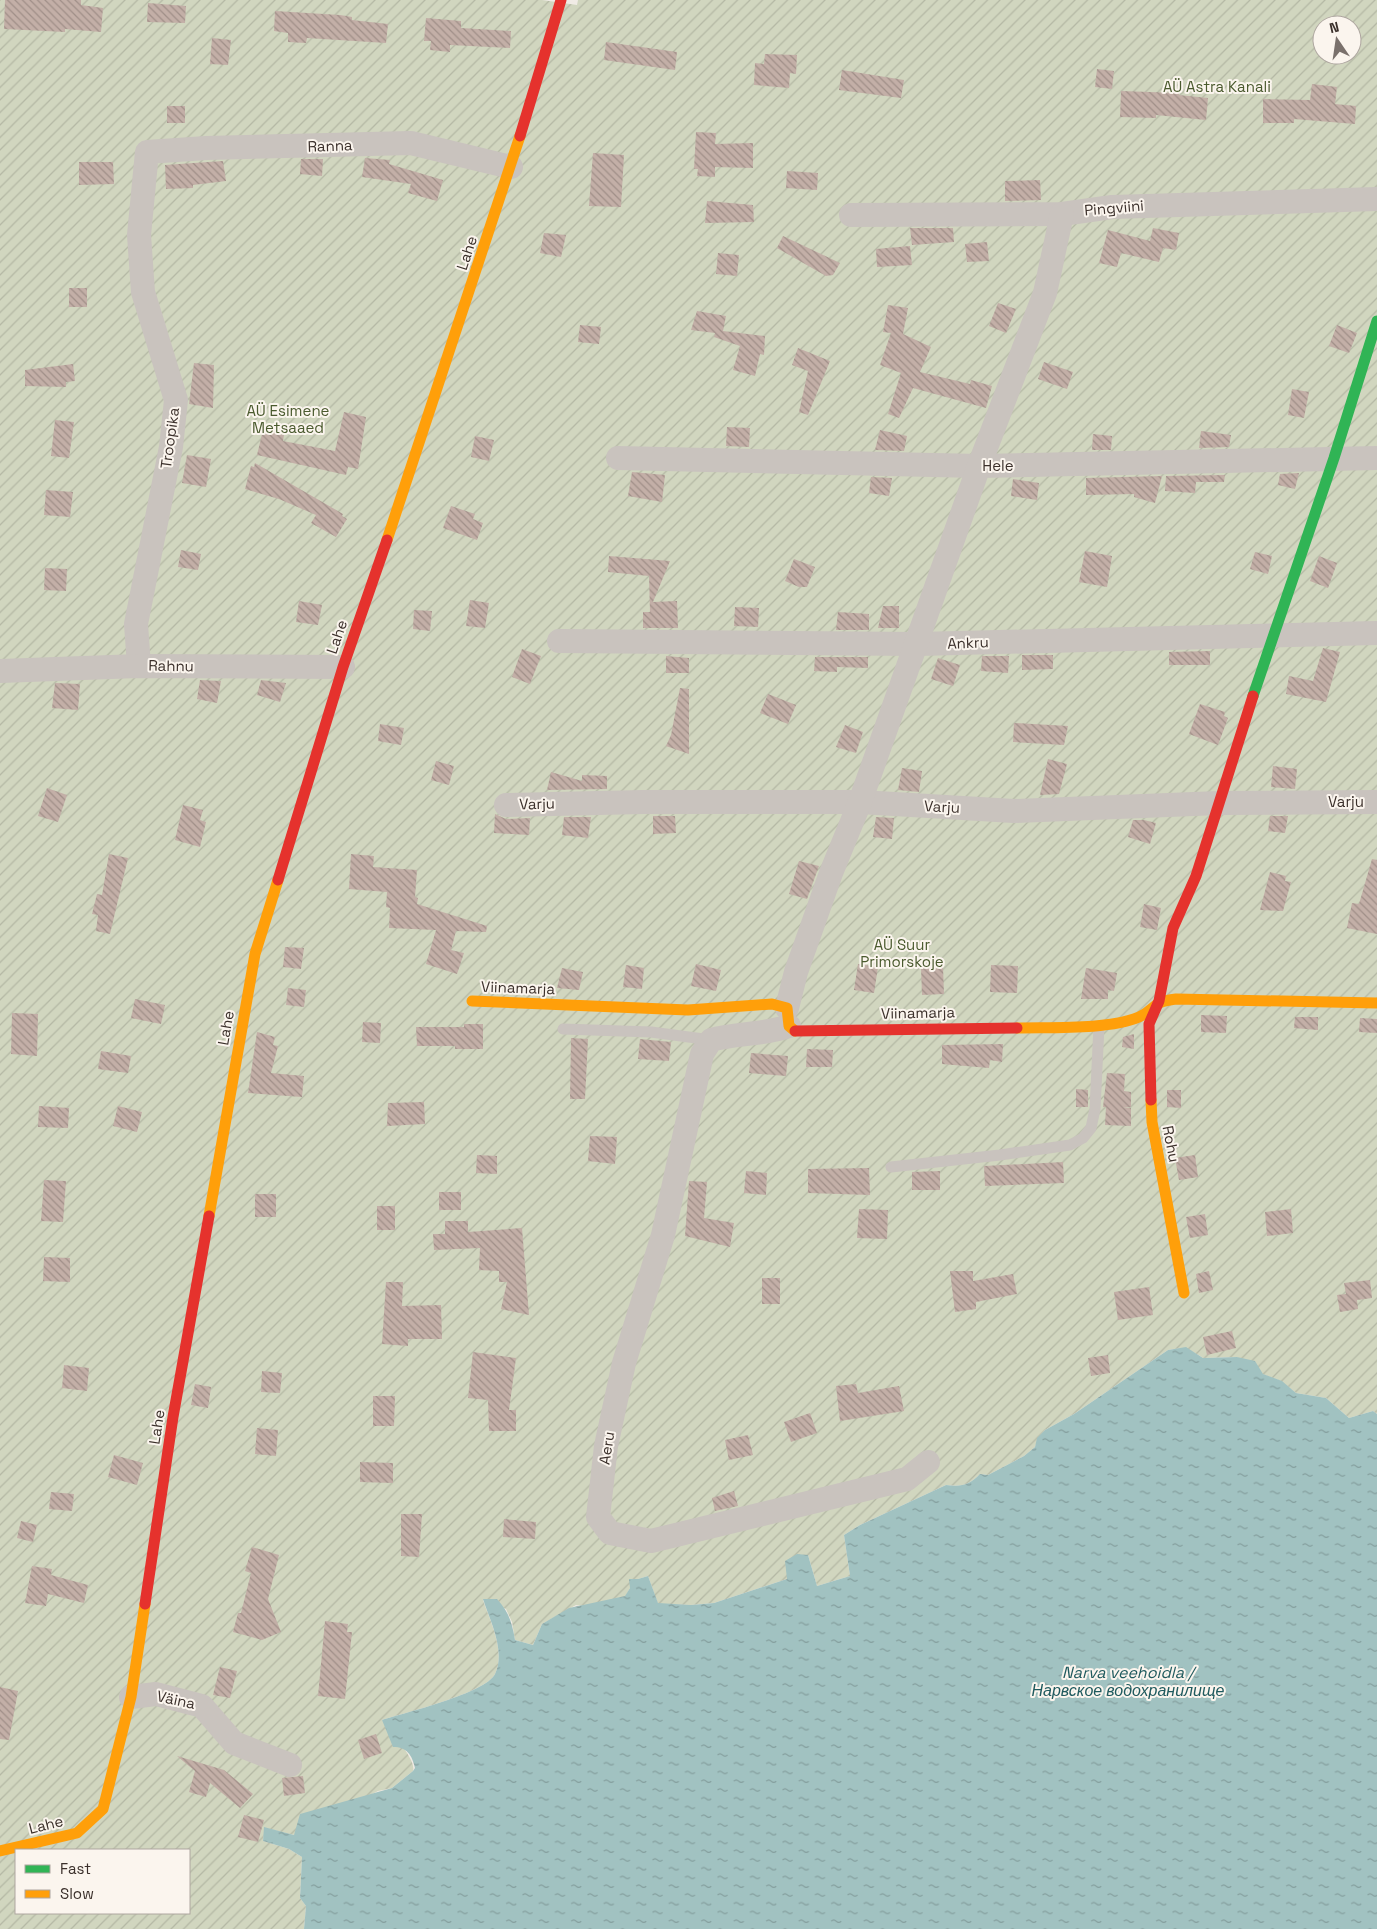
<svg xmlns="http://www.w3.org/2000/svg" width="1377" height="1929" font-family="'Space Grotesk',sans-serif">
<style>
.garden{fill:url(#garden-furrows);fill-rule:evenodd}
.water{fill:url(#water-ripples)}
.building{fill:url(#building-back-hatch)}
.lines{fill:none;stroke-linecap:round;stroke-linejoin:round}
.lane{stroke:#c9c3be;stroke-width:11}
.street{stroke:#c9c3be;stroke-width:24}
.fast{stroke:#30b455;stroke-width:11}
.slow{stroke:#ff9f0a;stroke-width:11}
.jam{stroke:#e5322d;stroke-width:11}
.labels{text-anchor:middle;stroke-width:4;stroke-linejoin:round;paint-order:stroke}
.park-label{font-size:15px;fill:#4a5a2e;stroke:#fbf5ee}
.street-label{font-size:15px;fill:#3b302b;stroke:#fbf5ee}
.water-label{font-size:16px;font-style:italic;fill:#1f5a5e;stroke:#fbf5ee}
</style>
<defs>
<pattern id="garden-furrows" width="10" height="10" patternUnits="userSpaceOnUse" patternTransform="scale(1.25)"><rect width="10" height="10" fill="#d1d6bf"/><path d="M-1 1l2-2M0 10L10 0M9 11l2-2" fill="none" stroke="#b4b8a4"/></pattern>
<pattern id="water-ripples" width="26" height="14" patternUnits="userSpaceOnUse" patternTransform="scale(1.25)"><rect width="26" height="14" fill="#a1c2c1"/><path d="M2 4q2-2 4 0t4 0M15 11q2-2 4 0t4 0" fill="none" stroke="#849e9d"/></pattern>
<pattern id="building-back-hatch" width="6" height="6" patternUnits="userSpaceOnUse" patternTransform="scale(1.25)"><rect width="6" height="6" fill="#c3afa7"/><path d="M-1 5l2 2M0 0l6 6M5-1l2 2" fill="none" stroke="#a08f88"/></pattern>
</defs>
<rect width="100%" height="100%" fill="#f0ebe5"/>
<!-- garden -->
<path class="garden" d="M0 0H542L577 5 578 0H1377V1414L1373 1411 1349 1418 1326 1398 1296 1393 1281 1381 1262 1374 1237 1357 1203 1358C1190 1349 1183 1347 1168 1350L1074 1414 1045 1430 1038 1438 1035 1447 1024 1456 988 1475 980 1474C969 1485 962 1487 946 1485L860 1525 844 1535 850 1576 817 1586 808 1555 787 1579 714 1603 691 1605 658 1604 648 1576 638 1579H630V1588L625 1597 582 1606 576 1605 542 1624 533 1645 515 1640 512 1622 506 1609 483 1600C490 1621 506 1652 495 1674 486 1693 404 1713 382 1720 390 1731 417 1760 413 1771L392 1788 378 1791 294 1835 265 1828 263 1841 289 1849 302 1857 300 1898 306 1906 304 1929H0ZM1322 25H1352V55H1322ZM16 1850H189V1913H16Z"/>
<!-- water -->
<path class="water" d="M1186 1347 1203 1358 1237 1357 1255 1361 1263 1374 1282 1381 1296 1393 1326 1398 1349 1418 1373 1411 1377 1414V1929H304L306 1906 300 1898 302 1857 289 1849 263 1841 264 1827 294 1835 300 1814 392 1788 413 1771 415 1768C412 1755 407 1747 393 1747L382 1720C404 1713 486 1693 495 1674 506 1651 490 1621 483 1599H497C509 1612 512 1623 515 1640L533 1645 542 1624 569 1608 625 1596 630 1588 629 1579H638L648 1576 658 1603 691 1605 714 1603 787 1579 785 1561 797 1554 808 1555 817 1586 850 1576 844 1535 860 1525 946 1485C962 1487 969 1485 980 1474L988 1475 1024 1456 1035 1447 1037 1438 1045 1430 1074 1414 1168 1350Z"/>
<!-- building -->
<g class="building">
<polygon points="5,0 81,0 81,5 103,8 101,32 65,29 65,32 4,29"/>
<polygon points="148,3 186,6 185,23 147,22"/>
<polygon points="275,11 340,15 352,17 352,20 388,24 386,43 307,38 306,43 288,42 288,33 274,31"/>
<polygon points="426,18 461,21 461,28 511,31 510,48 450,45 450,52 430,50 431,41 424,41"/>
<polygon points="212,38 231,40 228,65 210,64"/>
<polygon points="606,42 677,52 675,70 604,60"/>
<polygon points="765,54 797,55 796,74 790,73 789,88 754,85 755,63 764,64"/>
<polygon points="1097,69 1114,71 1112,89 1095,87"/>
<polygon points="842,70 904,80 901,98 839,90"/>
<polygon points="1312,84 1337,87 1335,104 1356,106 1355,124 1294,119 1294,123 1263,123 1263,99 1310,100"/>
<polygon points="1121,91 1179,93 1179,95 1208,98 1206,120 1156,115 1156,118 1120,117"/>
<rect x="167" y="106" width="18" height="17"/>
<polygon points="696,132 716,133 715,144 753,143 753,168 715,167 715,177 697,176 698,169 694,169"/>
<polygon points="593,153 624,155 621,207 589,206"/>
<polygon points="365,158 390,160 389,164 443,180 437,201 408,193 411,184 362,177"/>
<polygon points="301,159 323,159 322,176 300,174"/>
<polygon points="223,161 226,181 193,185 193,188 166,189 165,165"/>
<polygon points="79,162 113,162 114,184 79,185"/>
<polygon points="787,171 818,173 817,190 786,188"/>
<polygon points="1040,180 1041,200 1005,201 1005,181"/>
<polygon points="707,201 753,205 754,222 705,223"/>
<polygon points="910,228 953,228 954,242 912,245"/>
<polygon points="1153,228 1179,233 1176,250 1163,248 1159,262 1121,253 1117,267 1099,263 1108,230 1150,241"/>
<polygon points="544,233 566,235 561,257 540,253"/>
<polygon points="783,236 840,263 833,275 826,276 777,248"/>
<polygon points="987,242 989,261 967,262 965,244"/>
<polygon points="910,246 912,265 877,267 876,249"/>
<polygon points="718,253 739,255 737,276 716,274"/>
<rect x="69" y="288" width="18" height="19"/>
<polygon points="998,303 1016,309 1006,333 989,326"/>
<polygon points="888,305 908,308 903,334 931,347 920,372 970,384 971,380 992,386 986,408 913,388 899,418 888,414 901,373 880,365 891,333 883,332"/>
<polygon points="697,311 726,316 723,331 765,336 764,355 760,354 755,376 733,370 740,346 714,337 715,333 691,330"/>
<polygon points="580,325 601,327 599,344 578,342"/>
<polygon points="1337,325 1357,333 1349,353 1329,346"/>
<polygon points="798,348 830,361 808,415 799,412 808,371 792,365"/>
<polygon points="1044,362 1073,372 1067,389 1038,379"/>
<polygon points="194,363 214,365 213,408 189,404"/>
<polygon points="73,364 75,381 66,382 66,387 25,386 25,370"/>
<polygon points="1292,389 1309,392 1304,418 1288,415"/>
<polygon points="344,412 366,417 358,469 348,467 346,475 257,455 263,430 284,435 283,441 335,451"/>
<polygon points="55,420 74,422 69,458 51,456"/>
<polygon points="727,427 750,428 749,447 726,446"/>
<polygon points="880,430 907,436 904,451 875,450"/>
<polygon points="1201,431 1231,435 1229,447 1199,448"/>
<polygon points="1093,434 1112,436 1111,450 1092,450"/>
<polygon points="475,436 494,440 489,461 471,457"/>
<polygon points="187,455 211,459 206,487 182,483"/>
<polygon points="255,463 343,514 342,516 347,519 336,537 311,523 316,515 279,499 245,489 251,466 254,467"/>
<polygon points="632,472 665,475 662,502 628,496"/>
<polygon points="1299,473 1295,489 1278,485 1280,474"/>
<polygon points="1225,475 1224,482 1196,482 1195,493 1165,491 1166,476"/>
<polygon points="1162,476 1155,503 1134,497 1134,494 1086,495 1086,478"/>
<polygon points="871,477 892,478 889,496 869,493"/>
<polygon points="1013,479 1039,483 1037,500 1011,496"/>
<polygon points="46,490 73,492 70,517 44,515"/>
<polygon points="451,506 475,514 473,519 483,523 477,540 443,528"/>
<polygon points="181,550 201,554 198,570 178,567"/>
<polygon points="1085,551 1112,556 1107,587 1079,582"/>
<polygon points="1255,552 1272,556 1268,574 1250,569"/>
<polygon points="609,556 670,561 653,602 677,601 678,628 643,628 643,612 650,612 649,576 608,572"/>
<polygon points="1319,556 1337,563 1328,588 1310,581"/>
<polygon points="794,559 815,567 807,587 799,587 785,581"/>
<polygon points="45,568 67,569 66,591 44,590"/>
<polygon points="470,600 489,603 485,628 466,626"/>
<polygon points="299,601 322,605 318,625 296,622"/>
<polygon points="883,606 899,606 899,628 878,628"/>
<polygon points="735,607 759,608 758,627 734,626"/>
<polygon points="414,610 432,611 430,631 413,629"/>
<polygon points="838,612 869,614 869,630 836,630"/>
<polygon points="1323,648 1340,652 1326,702 1286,694 1289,676 1313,681"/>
<polygon points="522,649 541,656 530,684 512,677"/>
<polygon points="1210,651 1210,665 1169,665 1169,652"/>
<polygon points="1022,655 1053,655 1053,669 1022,670"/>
<polygon points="666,656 689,658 689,673 666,673"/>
<polygon points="982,656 1009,656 1008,673 981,671"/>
<polygon points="815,657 868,657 868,668 837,667 837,672 814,671"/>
<polygon points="938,658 960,665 953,686 931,679"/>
<polygon points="200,680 221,681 217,703 197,699"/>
<polygon points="261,680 286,683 280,702 257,695"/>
<polygon points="55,683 80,684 78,710 52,708"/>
<polygon points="680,688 689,689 689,754 666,746 671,735"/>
<polygon points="768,694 796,705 788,724 760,713"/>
<polygon points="1200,704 1225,712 1224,716 1228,718 1218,745 1189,734"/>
<polygon points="1014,723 1068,726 1064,745 1013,742"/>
<polygon points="380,724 404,728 401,745 378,741"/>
<polygon points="845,725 863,732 856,753 836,747"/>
<polygon points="1048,759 1067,764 1059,794 1040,795"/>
<polygon points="436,761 454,766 449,785 431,780"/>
<polygon points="1273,766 1297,769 1295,789 1271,787"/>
<polygon points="902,768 922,771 919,792 898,790"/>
<polygon points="551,772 582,781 582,775 607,776 607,789 547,790"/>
<polygon points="47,788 67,795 58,822 38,816"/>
<polygon points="183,805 203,810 200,820 206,822 200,847 175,840"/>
<polygon points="495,814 506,819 530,818 529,835 494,833"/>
<polygon points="653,816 675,816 676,833 653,834"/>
<polygon points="1270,816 1288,816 1285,833 1268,831"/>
<polygon points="564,817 591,817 588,838 562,835"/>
<polygon points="876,817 894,818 892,839 873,837"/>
<polygon points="1133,820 1144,820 1156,823 1150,844 1128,837"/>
<polygon points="109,854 128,858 110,934 96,931 98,915 92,914 97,894 102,895"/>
<polygon points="351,854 374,856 373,867 417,870 415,897 418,898 417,904 487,926 486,932 456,931 451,950 464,953 457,974 426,964 436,930 389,928 390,908 386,907 387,892 349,889"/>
<polygon points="1372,859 1377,860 1377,934 1347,928 1352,903 1359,904"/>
<polygon points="799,861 819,866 807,899 789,894"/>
<polygon points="1270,872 1286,876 1285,881 1291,882 1283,911 1260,910"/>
<polygon points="1144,904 1161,908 1157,930 1140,927"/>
<polygon points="285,947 304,948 301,969 283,967"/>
<polygon points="696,964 721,970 716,991 691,986"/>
<polygon points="858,964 878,967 874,993 854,990"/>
<polygon points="626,965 644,968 642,989 623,987"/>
<polygon points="991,965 1018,966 1017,993 990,992"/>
<polygon points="943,967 944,994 922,995 921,968"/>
<polygon points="562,968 583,972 579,990 557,988"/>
<polygon points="1086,968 1117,973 1114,991 1108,990 1108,999 1081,999"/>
<polygon points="288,988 306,990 304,1007 286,1005"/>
<polygon points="135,999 165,1005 161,1024 131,1018"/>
<polygon points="12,1013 38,1014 37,1056 11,1054"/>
<polygon points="1201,1015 1227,1016 1226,1033 1201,1032"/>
<polygon points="1295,1017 1318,1017 1318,1030 1294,1028"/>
<polygon points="1360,1018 1377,1019 1377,1033 1359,1032"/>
<polygon points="363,1022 381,1023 380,1043 362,1042"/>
<polygon points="464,1024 483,1024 483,1049 455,1049 455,1046 417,1046 416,1027 464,1027"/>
<polygon points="257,1032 275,1037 273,1045 278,1046 271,1073 304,1076 302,1097 248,1093"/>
<polygon points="1134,1034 1134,1049 1122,1047 1123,1037"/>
<polygon points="571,1038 588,1039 585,1099 570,1099"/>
<polygon points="640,1039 671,1042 669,1061 638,1059"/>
<polygon points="1003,1044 1002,1062 990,1060 989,1068 942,1064 942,1045"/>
<polygon points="807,1049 833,1050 832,1067 806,1067"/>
<polygon points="101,1051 131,1056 128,1073 98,1069"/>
<polygon points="751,1053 788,1056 786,1076 749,1073"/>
<polygon points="1107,1073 1125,1074 1124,1091 1131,1092 1131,1107 1123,1108 1131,1108 1131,1126 1105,1125 1106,1107 1103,1107"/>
<polygon points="1076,1089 1088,1090 1088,1107 1076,1107"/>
<polygon points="1167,1090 1181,1090 1181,1108 1167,1107"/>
<polygon points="424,1102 425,1124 387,1126 388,1103"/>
<polygon points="39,1106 69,1108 68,1128 38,1127"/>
<polygon points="118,1106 142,1112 137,1132 113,1126"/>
<polygon points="590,1136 617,1137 615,1164 588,1161"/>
<polygon points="477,1155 497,1156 497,1174 476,1173"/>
<polygon points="1195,1155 1198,1177 1179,1180 1175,1158"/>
<polygon points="1063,1162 1064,1183 985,1186 984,1166"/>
<polygon points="869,1168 870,1195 808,1193 808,1169"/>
<polygon points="746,1171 767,1173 766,1195 744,1193"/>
<polygon points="940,1171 940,1190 912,1190 912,1172"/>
<polygon points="44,1180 66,1181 63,1222 41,1221"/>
<polygon points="689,1181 707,1182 704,1218 734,1223 730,1247 685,1236"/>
<rect x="439" y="1192" width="22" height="18"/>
<rect x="255" y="1194" width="21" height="23"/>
<rect x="377" y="1206" width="18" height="24"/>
<polygon points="859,1209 888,1210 887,1239 857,1238"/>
<polygon points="1291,1209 1293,1233 1267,1236 1265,1212"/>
<polygon points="1205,1214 1208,1235 1190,1238 1186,1217"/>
<polygon points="445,1221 468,1221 468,1232 522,1228 529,1315 501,1309 507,1282 499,1282 499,1271 479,1270 480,1248 434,1250 433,1234 445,1234"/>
<polygon points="44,1257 70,1258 70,1282 43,1281"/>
<polygon points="950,1271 973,1271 973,1281 1013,1274 1017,1294 976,1302 976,1309 955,1312"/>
<polygon points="1209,1271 1213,1290 1199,1293 1196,1274"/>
<rect x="762" y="1278" width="18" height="26"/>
<polygon points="1370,1280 1372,1298 1357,1300 1358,1309 1340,1312 1337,1295 1346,1294 1344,1283"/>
<polygon points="386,1282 403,1282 402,1306 441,1305 442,1339 408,1339 408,1346 382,1344"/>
<polygon points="1149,1287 1153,1315 1118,1320 1114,1292"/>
<polygon points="1232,1331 1236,1348 1207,1355 1203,1337"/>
<polygon points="473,1352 516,1358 509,1410 516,1410 516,1431 489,1431 488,1400 468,1398"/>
<polygon points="1108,1355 1110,1373 1091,1376 1088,1358"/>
<polygon points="64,1365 89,1368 87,1391 62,1388"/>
<polygon points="262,1371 282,1373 280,1393 261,1392"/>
<polygon points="195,1384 211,1387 208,1408 191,1405"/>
<polygon points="856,1384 858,1393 899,1386 904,1411 840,1421 836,1386"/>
<polygon points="373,1396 395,1396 394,1426 373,1426"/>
<polygon points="810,1413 817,1433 791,1442 784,1422"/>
<polygon points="257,1428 278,1430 276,1456 255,1454"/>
<polygon points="748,1435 753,1455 729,1460 725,1440"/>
<polygon points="114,1455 143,1463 137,1485 108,1477"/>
<polygon points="360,1462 393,1463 393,1483 360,1482"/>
<polygon points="734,1491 738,1506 715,1511 712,1498"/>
<polygon points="51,1492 74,1494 72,1511 49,1509"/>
<polygon points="401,1514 422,1514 419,1557 401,1556"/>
<polygon points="504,1519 536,1522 535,1539 503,1537"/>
<polygon points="21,1521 37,1525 33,1542 17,1538"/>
<polygon points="252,1547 279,1555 268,1599 281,1632 262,1640 233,1632 238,1613 241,1613 251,1573 245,1571"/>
<polygon points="32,1566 52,1569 51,1575 88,1585 84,1603 48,1594 46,1606 25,1603"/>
<polygon points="325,1621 348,1624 347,1632 352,1632 345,1699 318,1696"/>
<polygon points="220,1667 237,1671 230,1698 213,1695"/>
<polygon points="0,1687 18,1691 9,1740 0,1739"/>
<polygon points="376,1734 382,1753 364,1759 358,1740"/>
<polygon points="177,1756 224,1770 253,1794 240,1808 210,1783 206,1797 189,1792 195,1771"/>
<polygon points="303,1776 305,1793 284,1796 282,1778"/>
<polygon points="244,1815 264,1820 258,1842 238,1837"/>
</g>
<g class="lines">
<!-- lane -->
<g class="lane">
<polyline points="563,1029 651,1032 711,1040"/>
<polyline points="891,1167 1000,1155 1070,1145 1083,1138 1091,1128 1095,1109 1099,1026"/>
</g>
<!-- street -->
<g class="street">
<polyline points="851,215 1062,214 1112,207 1377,199"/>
<polyline points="618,458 979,466 1377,458"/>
<polyline points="559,641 918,644 1377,633"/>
<polyline points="139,666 136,624 171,447 176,400 143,292 139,235 147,152 206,148 411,143 511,167"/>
<polyline points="0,671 139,666 343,667"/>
<polyline points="506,805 643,802 860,802 1014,811 1219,803 1377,802"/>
<polyline points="787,1008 796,972 831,873 860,802 979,466 1045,293 1062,214"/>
<path d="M789 1026C764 1035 736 1033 711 1040L702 1054 663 1235 624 1363 606 1446 598 1517 610 1533 651 1541 907 1479 928 1462"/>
<polyline points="131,1697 156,1694 202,1706 234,1743 290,1765"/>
</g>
<!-- fast -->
<polyline class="fast" points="1253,696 1334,458 1377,321"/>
<!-- slow -->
<g class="slow">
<polyline points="387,540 520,136"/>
<polyline points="472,1001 688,1010 772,1004 787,1008 789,1026 795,1031"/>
<path d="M1017 1028C1050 1027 1109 1030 1139 1017 1157 1009 1150 1002 1176 999L1377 1003"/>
<polyline points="1151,1100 1152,1122 1184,1293"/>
<polyline points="209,1216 255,954 278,880"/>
<polyline points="0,1851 77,1833 103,1809 131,1697 145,1604"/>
</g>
<!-- jam -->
<g class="jam">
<polyline points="520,136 561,0"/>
<polyline points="278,880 343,667 387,540"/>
<polyline points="795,1031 1017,1028"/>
<polyline points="1151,1100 1149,1024 1159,1001 1173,928 1196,876 1253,696"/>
<polyline points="145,1604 173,1417 209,1216"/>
</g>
</g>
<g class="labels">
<!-- park labels -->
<g class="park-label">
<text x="1217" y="92">AÜ Astra Kanali</text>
<text x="288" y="416">AÜ Esimene<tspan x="288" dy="17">Metsaaed</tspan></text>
<text x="902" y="950">AÜ Suur<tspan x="902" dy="17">Primorskoje</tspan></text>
</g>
<!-- street labels -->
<g class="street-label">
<text transform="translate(330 146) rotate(-2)" y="5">Ranna</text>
<text transform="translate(1114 208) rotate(-5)" y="5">Pingviini</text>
<text transform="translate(467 253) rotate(-72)" y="5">Lahe</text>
<text transform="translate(170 438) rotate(-82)" y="5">Troopika</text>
<text x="998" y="471">Hele</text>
<text transform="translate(337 637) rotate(-71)" y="5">Lahe</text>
<text transform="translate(968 643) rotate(-2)" y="5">Ankru</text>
<text transform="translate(171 666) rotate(1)" y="5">Rahnu</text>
<text x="1346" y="807">Varju</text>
<text transform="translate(537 804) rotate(-1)" y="5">Varju</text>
<text transform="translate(942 807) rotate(3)" y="5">Varju</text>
<text transform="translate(518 988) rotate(2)" y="5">Viinamarja</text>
<text transform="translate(918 1013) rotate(-1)" y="5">Viinamarja</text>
<text transform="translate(226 1028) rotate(-80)" y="5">Lahe</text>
<text transform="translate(1171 1144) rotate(79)" y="5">Rohu</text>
<text transform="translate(157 1427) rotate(-81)" y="5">Lahe</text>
<text transform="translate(607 1448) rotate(-81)" y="5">Aeru</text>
<text transform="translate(176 1700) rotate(12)" y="5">Väina</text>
<text transform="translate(46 1825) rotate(-14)" y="5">Lahe</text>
</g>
<!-- water labels -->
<g class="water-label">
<text x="1128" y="1678">Narva veehoidla /<tspan x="1128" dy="18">Нарвское водохранилище</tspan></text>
</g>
</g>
<!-- legend -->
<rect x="15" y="1849" width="175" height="65" fill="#fbf5ee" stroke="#aea6a0"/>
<rect x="25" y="1865" width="25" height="8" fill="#30b455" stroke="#aea6a0"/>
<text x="60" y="1874" font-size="15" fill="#3b302b">Fast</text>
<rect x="25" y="1890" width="25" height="8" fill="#ff9f0a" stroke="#aea6a0"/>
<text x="60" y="1899" font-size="15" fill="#3b302b">Slow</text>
<!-- north arrow -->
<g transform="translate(1337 40) rotate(347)"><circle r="24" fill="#fbf5ee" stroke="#aea6a0"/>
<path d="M0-4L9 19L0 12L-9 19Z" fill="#7a716c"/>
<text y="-8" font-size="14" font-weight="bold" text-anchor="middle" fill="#3b302b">N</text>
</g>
</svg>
